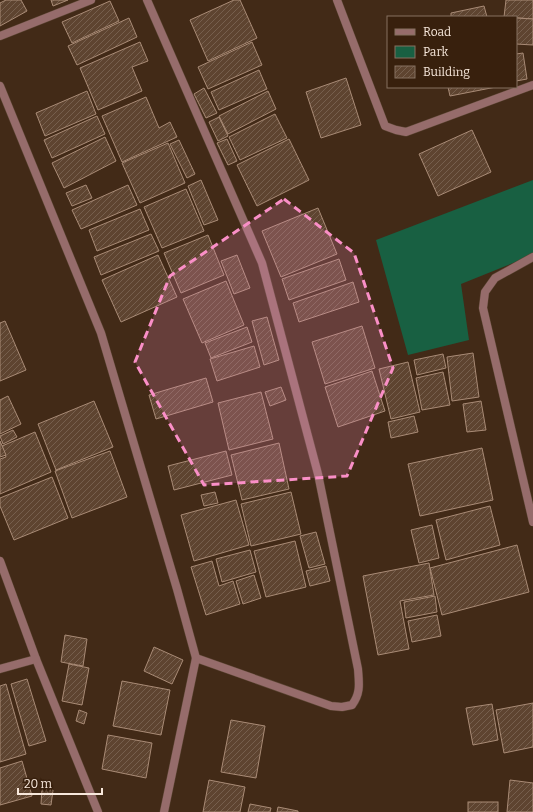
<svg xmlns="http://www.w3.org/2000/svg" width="533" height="812" font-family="Bitter,serif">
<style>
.park{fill:#186042}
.building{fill:url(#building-hatch);stroke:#a98b76}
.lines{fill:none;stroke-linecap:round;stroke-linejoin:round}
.street-casing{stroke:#5b4533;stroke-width:9}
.street{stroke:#966c6b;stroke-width:8}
.marked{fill:#fa8fc7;fill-opacity:0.2;stroke:#fa8fc7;stroke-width:3;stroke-dasharray:8 5;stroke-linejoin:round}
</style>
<defs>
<pattern id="building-hatch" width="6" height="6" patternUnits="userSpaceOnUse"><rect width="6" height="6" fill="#5e4430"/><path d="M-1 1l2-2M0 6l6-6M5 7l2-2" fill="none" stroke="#765f4d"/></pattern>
</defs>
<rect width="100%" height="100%" fill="#422a17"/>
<!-- park -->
<polygon class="park" points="533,180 533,255 461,284 469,340 408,355 376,240"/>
<!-- building -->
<g class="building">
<polygon points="6,0 21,0 27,11 0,26 0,3"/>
<polygon points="51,0 68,0 53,6"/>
<polygon points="234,0 240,0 257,38 208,61 190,20"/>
<polygon points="506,0 533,0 533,19 504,17"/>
<polygon points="110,1 119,21 72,43 62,22"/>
<polygon points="484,6 487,17 451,17 451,13"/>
<polygon points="129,18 137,37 77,65 68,46"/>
<polygon points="516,18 533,19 533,45 516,44"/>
<polygon points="140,42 148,61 132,67 142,91 98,110 80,68"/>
<polygon points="252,42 262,65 208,89 198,67"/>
<polygon points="523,53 527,79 516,81 516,54"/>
<polygon points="259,70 267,89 219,110 211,92"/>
<polygon points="346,78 361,125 321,138 306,92"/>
<polygon points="448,87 496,87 450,96"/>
<polygon points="204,88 217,113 206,118 194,94"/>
<polygon points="87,91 96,114 45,136 36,113"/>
<polygon points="268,91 276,109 228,134 219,116"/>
<polygon points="146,97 159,128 170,122 177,137 122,162 102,116"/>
<polygon points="275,114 287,138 240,160 229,137"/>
<polygon points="97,116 105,134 52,158 44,140"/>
<polygon points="219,117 228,136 218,141 209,122"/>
<polygon points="472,130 491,172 438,196 419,154"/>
<polygon points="105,137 116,161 64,188 52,163"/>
<polygon points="227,139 237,161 228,165 217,143"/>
<polygon points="289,139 309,180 257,206 237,165"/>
<polygon points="179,140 195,174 187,178 170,144"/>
<polygon points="168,143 185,183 140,203 122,163"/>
<polygon points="201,180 218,220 204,225 188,186"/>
<polygon points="86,185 92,198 72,206 66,193"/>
<polygon points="128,185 137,205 81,229 72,210"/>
<polygon points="186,189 204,231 162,248 144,207"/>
<polygon points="318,208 337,254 281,277 262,231"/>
<polygon points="140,209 149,230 97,251 89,230"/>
<polygon points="151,234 159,251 101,275 94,257"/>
<polygon points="208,235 224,275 181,293 164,253"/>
<polygon points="158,255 177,297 121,322 102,280"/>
<polygon points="237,255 250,288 234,294 221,261"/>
<polygon points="339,259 346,280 289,300 282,279"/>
<polygon points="226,281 244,325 202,343 183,299"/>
<polygon points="353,282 359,302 299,322 293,303"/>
<polygon points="267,317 279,360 264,365 252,321"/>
<polygon points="5,321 26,370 0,381 0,323"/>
<polygon points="362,326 375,368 325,384 312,342"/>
<polygon points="247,327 252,342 211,358 205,343"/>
<polygon points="254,346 260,367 217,381 210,359"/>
<polygon points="473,353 479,397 452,401 447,357"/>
<polygon points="443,354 446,368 417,375 414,360"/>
<polygon points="408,362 420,412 391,419 379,369"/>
<polygon points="372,371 385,411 338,427 325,387"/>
<polygon points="443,372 450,405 422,410 416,378"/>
<polygon points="206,378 213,402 156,419 149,395"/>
<polygon points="281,387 286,400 270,406 265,392"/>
<polygon points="261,392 273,439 229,450 218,403"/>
<polygon points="8,396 21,424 0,434 0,400"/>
<polygon points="94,401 113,447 56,470 38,424"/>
<polygon points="481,401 486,430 467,432 463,404"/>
<polygon points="414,416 418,432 391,438 388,422"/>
<polygon points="13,430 17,437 3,444 0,436"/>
<polygon points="35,432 51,472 0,494 0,459 6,457 2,446"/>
<polygon points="0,441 6,455 0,457"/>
<polygon points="279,443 289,489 242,500 231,455"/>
<polygon points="482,448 493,500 420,516 408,464"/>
<polygon points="110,451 127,497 72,518 55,471"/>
<polygon points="226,451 232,475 174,490 168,466"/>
<polygon points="52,477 68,518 14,540 0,506 0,498"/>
<polygon points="215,492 218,503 204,506 201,495"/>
<polygon points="291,492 301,534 251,546 241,504"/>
<polygon points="236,500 249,545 194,561 181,515"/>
<polygon points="490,506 500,545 446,560 436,520"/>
<polygon points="432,525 439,558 419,563 411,530"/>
<polygon points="316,532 325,564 309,568 300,536"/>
<polygon points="295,541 306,587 266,597 254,551"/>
<polygon points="517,545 529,592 442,615 430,568"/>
<polygon points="250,550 256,572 222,582 216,559"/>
<polygon points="212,561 219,586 233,581 240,604 206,615 191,567"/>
<polygon points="429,563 434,595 400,601 409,649 378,655 363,576"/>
<polygon points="326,566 330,581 310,586 306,571"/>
<polygon points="254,575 261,598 243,604 236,581"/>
<polygon points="435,596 437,612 406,618 404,602"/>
<polygon points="437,615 441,636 412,642 408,621"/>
<polygon points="65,635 87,639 83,666 61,662"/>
<polygon points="154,647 183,660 172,684 144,671"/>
<polygon points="69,664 89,668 82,705 62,701"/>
<polygon points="27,679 46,741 29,746 11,684"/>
<polygon points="122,681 170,690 161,735 113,726"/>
<polygon points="6,684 26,754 0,762 0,686"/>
<polygon points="533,703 533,747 504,753 496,710"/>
<polygon points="492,704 498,740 473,745 466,708"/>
<polygon points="79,710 87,713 84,724 76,721"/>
<polygon points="231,720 265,726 256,778 221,772"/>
<polygon points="108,735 152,743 146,778 102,769"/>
<polygon points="22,761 32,796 0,805 0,768"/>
<polygon points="209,780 245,787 240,812 203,812"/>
<polygon points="510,780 533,783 533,812 507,812"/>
<polygon points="42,789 53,790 51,805 41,804"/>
<rect x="468" y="802" width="30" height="10"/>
<polygon points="250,804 271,808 270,812 248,812"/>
<polygon points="278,807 298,811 298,812 277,812"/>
</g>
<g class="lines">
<!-- street casing -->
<g class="street-casing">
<g id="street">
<path d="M147 0 262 263 318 474 358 669C359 683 361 693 352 705L342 707 331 706 196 658 164 812"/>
<polyline points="337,0 385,126 396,130 406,132 533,85"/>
<polyline points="0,36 91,0"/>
<polyline points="0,86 101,333 177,589 196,658"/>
<polyline points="533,257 495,278 485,292 483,308 533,522"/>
<polyline points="0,561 36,659 98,812"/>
<polyline points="0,669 36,659"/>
</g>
</g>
<!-- street -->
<use href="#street" class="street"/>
</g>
<!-- marked area -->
<path class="marked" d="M284 199 354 253 393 368 347 476 204 485 135 362 170 276Z"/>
<!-- legend -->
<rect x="387" y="16" width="130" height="72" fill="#38200d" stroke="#857060"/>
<rect x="395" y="29" width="20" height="6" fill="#966c6b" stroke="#857060"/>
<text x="423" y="36" font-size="12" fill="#f8e8dc">Road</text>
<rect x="395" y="46" width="20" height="12" fill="#186042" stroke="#857060"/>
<text x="423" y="56" font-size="12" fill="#f8e8dc">Park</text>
<rect x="395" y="66" width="20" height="12" fill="url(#building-hatch)" stroke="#857060"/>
<text x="423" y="76" font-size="12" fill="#f8e8dc">Building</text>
<!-- scale -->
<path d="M18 788v6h84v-6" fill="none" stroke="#f8e8dc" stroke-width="2"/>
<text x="24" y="788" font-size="12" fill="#f8e8dc" stroke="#38200d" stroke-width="3" paint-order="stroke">20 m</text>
</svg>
